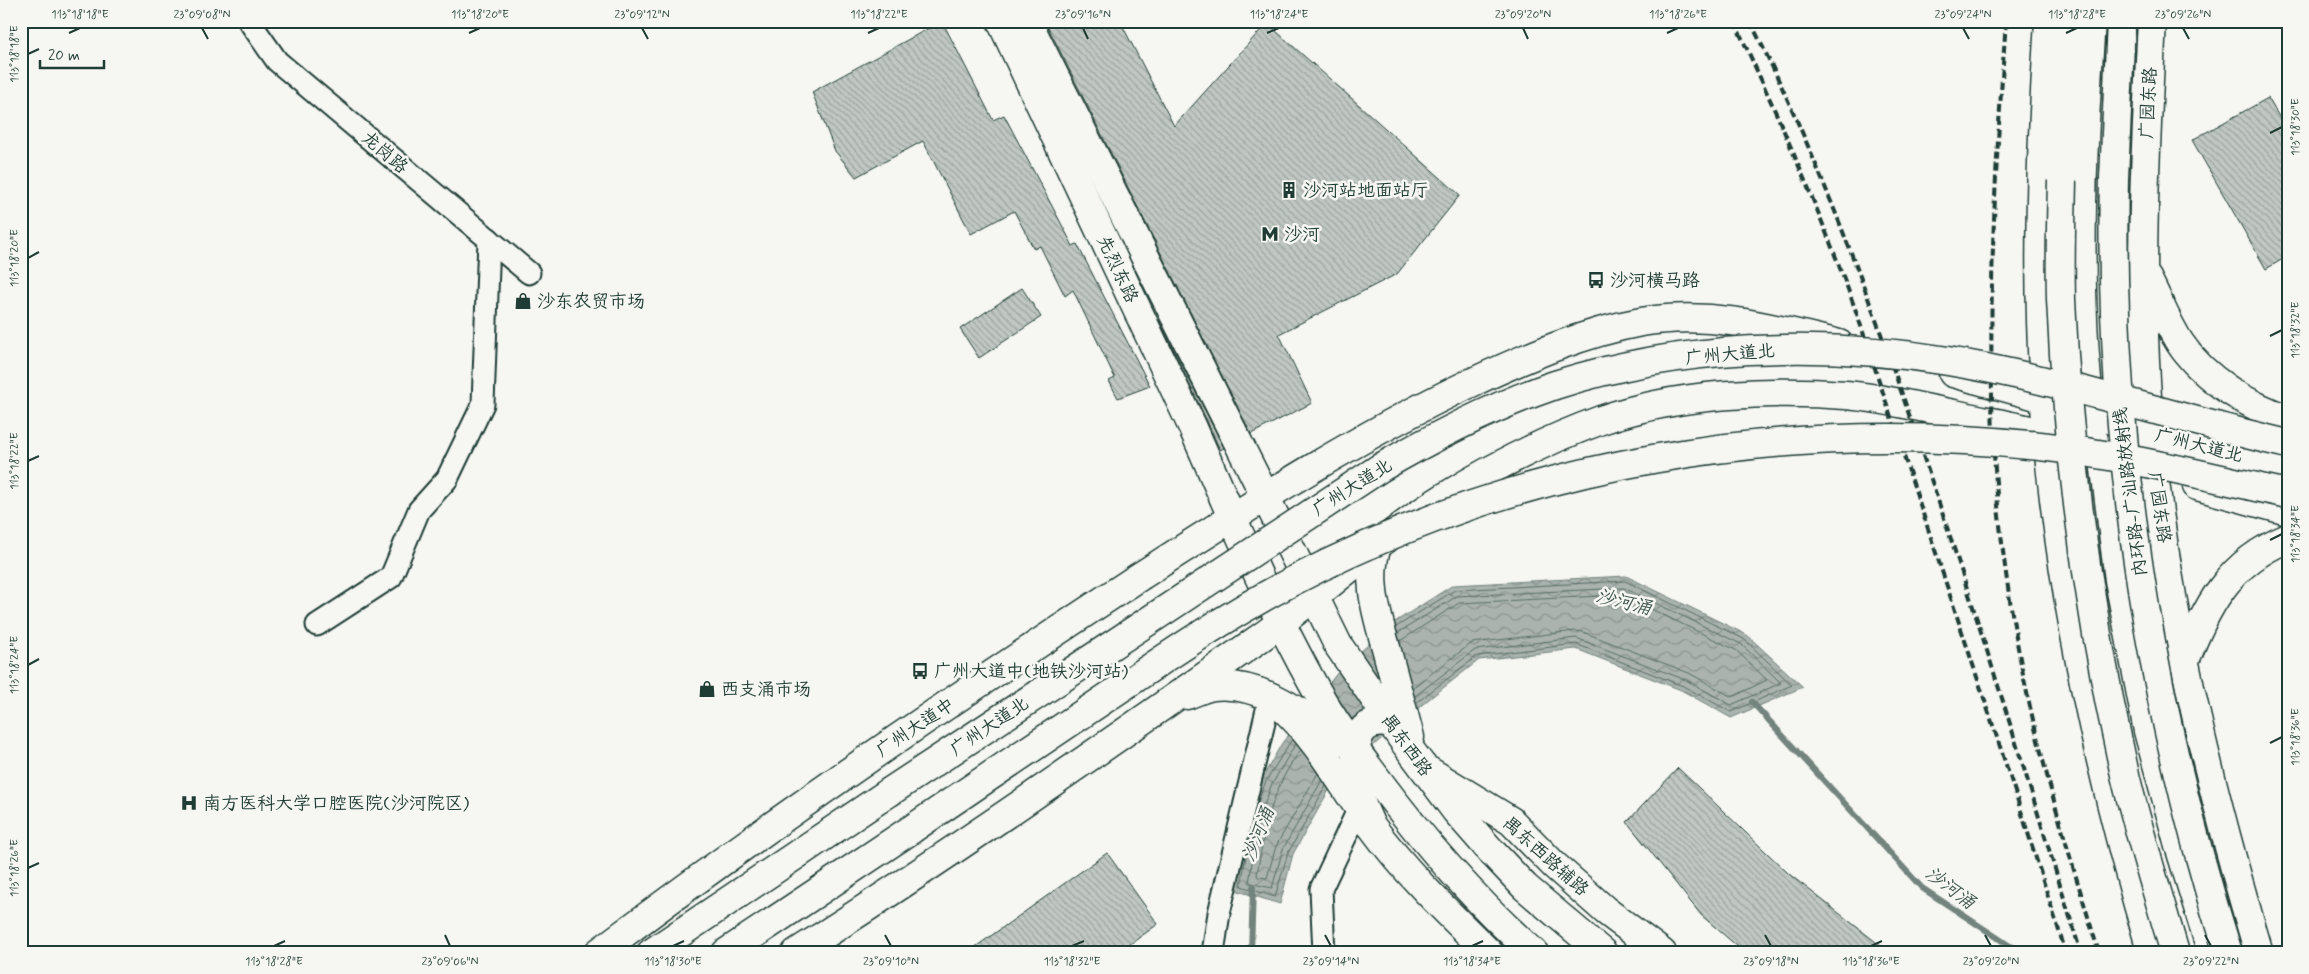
<svg xmlns="http://www.w3.org/2000/svg" width="2309" height="974" font-family="Mynerve,'LXGW WenKai TC',sans-serif">
<style>
.water{fill:url(#water-waves);stroke:#72847d}
.lines{fill:none;stroke-linecap:round;stroke-linejoin:round}
.shore{stroke:#576c65;stroke-width:1}
.stream{stroke:#72847d;stroke-width:6}
.building{fill:url(#building-back-hatch);stroke:#1f3d34}
.street-casing{stroke:#1f3d34;stroke-width:25}
.secondary-casing{stroke:#1f3d34;stroke-width:31}
.primary-casing{stroke:#1f3d34;stroke-width:31}
.highway-casing{stroke:#1f3d34;stroke-width:31}
.street{stroke:#f6f6f2;stroke-width:21}
.secondary{stroke:#f6f6f2;stroke-width:28}
.primary{stroke:#f6f6f2;stroke-width:28}
.highway{stroke:#f6f6f2;stroke-width:28}
.rail{stroke:#1f3d34;stroke-width:4;stroke-dasharray:8 4;stroke-linecap:butt}
.highway-bridge-casing{stroke:#1f3d34;stroke-width:31;stroke-linecap:butt}
.highway-bridge{stroke:#f6f6f2;stroke-width:28}
.ticks{fill:none;stroke:#1f3d34;stroke-width:2}
.labels{text-anchor:middle;stroke-width:5;stroke-linejoin:round;paint-order:stroke}
.street-label{font-size:18px;fill:#1f3d34;stroke:#f6f6f2}
.poi-label{font-size:18px;fill:#1f3d34;stroke:#f6f6f2;text-anchor:start}
.water-label{font-size:19px;font-style:italic;fill:#425a52;stroke:#f6f6f2}
.neatline{fill:none;stroke:#1f3d34;stroke-width:2}
.ticks-label{font-size:12px;text-anchor:middle;fill:#1f3d34}
</style>
<defs>
<pattern id="water-waves" width="16" height="10" patternUnits="userSpaceOnUse" patternTransform="scale(1.25)"><rect width="16" height="10" fill="#aab3ae"/><path d="M0 5q4-4 8 0t8 0" fill="none" stroke="#8a938e"/></pattern>
<pattern id="building-back-hatch" width="6" height="6" patternUnits="userSpaceOnUse" patternTransform="scale(1.25)"><rect width="6" height="6" fill="#c1c8c3"/><path d="M-1 5l2 2M0 0l6 6M5-1l2 2" fill="none" stroke="#9ca49f"/></pattern>
</defs>
<rect width="100%" height="100%" fill="#f6f6f2"/>
<filter id="ink" filterUnits="userSpaceOnUse"><feTurbulence type="fractalNoise" baseFrequency=".02" numOctaves="2"/><feDisplacementMap in="SourceGraphic" scale="10" xChannelSelector="R" yChannelSelector="G"/><feConvolveMatrix kernelMatrix="1 2 1 2 8 2 1 2 1" color-interpolation-filters="sRGB"/></filter>
<g filter="url(#ink)">
<!-- water -->
<polygon class="water" points="1626,576 1747,635 1803,687 1731,718 1681,690 1576,649 1479,660 1429,699 1337,776 1293,854 1280,904 1235,890 1260,782 1282,743 1338,672 1390,625 1453,585"/>
<g class="lines">
<!-- shore -->
<g class="shore">
<polyline points="1396,627 1455,590 1625,581 1744,639 1792,685 1731,712 1683,686 1576,644 1477,656 1416,703"/>
<polyline points="1398,633 1457,596 1624,588 1741,644 1781,683 1731,705 1686,680 1576,638 1475,650 1415,696"/>
<polyline points="1400,641 1459,603 1622,595 1736,650 1767,680 1732,697 1689,673 1583,632 1575,631 1472,643 1412,688"/>
<polyline points="1296,743 1271,786 1258,823 1249,883 1272,888 1283,849 1322,780"/>
<path d="M1301 750C1272 786 1264 831 1257 875L1258 877 1267 878 1276 846 1318 773"/>
<polyline points="1255,811 1265,783 1292,739"/>
<polyline points="1249,838 1241,886 1275,897 1288,853 1326,786"/>
</g>
<!-- stream -->
<g class="stream">
<polyline points="1752,702 1922,888 2010,946 2028,953"/>
<polyline points="1251,953 1253,887"/>
</g>
</g>
<!-- building -->
<g class="building">
<polygon points="942,21 993,120 1004,115 1073,246 1077,244 1150,386 1118,398 1109,381 1115,378 1073,290 1065,296 1040,246 1034,249 1014,211 971,234 923,141 856,177 835,151 812,92"/>
<polygon points="1045,21 1120,21 1174,126 1267,23 1460,195 1397,274 1279,334 1312,403 1251,434"/>
<polygon points="2268,98 2288,132 2288,256 2266,269 2192,140"/>
<polygon points="1022,288 1041,317 979,358 960,329"/>
<polygon points="1159,320 1224,448 1220,450 1207,421"/>
<polygon points="1678,768 1789,874 1890,953 1745,953 1701,915 1627,822"/>
<polygon points="1107,853 1158,924 1118,953 967,953"/>
</g>
<g class="lines">
<!-- street casing -->
<g class="street-casing">
<g id="street">
<polyline points="249,21 277,61 529,273"/>
<polyline points="317,625 391,577 419,510 447,479 483,404 489,239"/>
<polyline points="1213,953 1219,913 1270,697"/>
<polyline points="1324,953 1321,889 1359,808"/>
</g>
</g>
<!-- secondary casing -->
<g class="secondary-casing">
<g id="secondary">
<polyline points="1001,21 1193,428 1232,517"/>
<polyline points="1027,21 1265,496"/>
<path d="M1281 706C1318 739 1341 784 1370 824 1405 872 1447 912 1489 953"/>
<polyline points="1424,768 1511,821 1554,865 1606,911 1662,953"/>
</g>
</g>
<!-- primary casing -->
<g class="primary-casing">
<g id="primary">
<path d="M2049 21C2039 180 2034 340 2054 499 2073 653 2108 805 2152 953"/>
<path d="M2091 21C2085 110 2080 199 2082 288 2083 331 2085 372 2091 414"/>
<path d="M2152 21C2145 158 2137 296 2150 434 2166 610 2209 783 2259 953"/>
<path d="M2147 278C2158 299 2167 323 2180 343 2204 379 2248 406 2288 419"/>
<polyline points="1953,373 2058,402 2150,433 2288,467"/>
<polyline points="2065,408 2077,417 2103,453 2119,580 2148,731 2180,849 2212,953"/>
<polyline points="2197,486 2288,511"/>
<polyline points="1265,496 1338,645 1405,743 1456,811 1491,851 1525,887 1603,953"/>
<path d="M1232 517C1261 582 1290 646 1326 707 1341 732 1359 755 1377 779 1424 842 1475 901 1534 953"/>
<path d="M1377 546C1364 583 1380 623 1389 659 1396 685 1403 711 1410 737"/>
<path d="M2184 663C2207 606 2227 563 2288 538"/>
<path d="M1187 695C1195 692 1205 687 1213 686 1262 681 1305 716 1343 742"/>
<path d="M1370 824C1366 814 1361 804 1358 795 1356 787 1357 779 1356 771 1354 745 1356 716 1392 724"/>
<path d="M598 953C773 821 955 698 1139 577 1248 507 1356 437 1473 382 1527 357 1582 333 1641 322 1709 310 1773 328 1839 344"/>
<path d="M796 953C953 853 1107 745 1260 638 1323 594 1379 538 1445 497 1494 466 1547 440 1601 420 1675 394 1768 389 1846 395 1883 398 1918 407 1954 414 1994 423 2035 429 2074 443"/>
</g>
</g>
<!-- highway casing -->
<g class="highway-casing">
<g id="highway">
<polyline points="2114,178 2121,21"/>
<polyline points="2062,181 2070,21"/>
<polyline points="651,953 888,793"/>
<polyline points="726,953 912,829"/>
</g>
</g>
<!-- street -->
<use href="#street" class="street"/>
<!-- secondary -->
<use href="#secondary" class="secondary"/>
<!-- primary -->
<use href="#primary" class="primary"/>
<!-- highway -->
<use href="#highway" class="highway"/>
<!-- rail -->
<g class="rail">
<path d="M1734 21C1779 117 1821 214 1857 314L2016 795 2066 953"/>
<path d="M1750 21C1818 156 1870 298 1918 441 1976 610 2028 782 2081 953"/>
<path d="M2006 21C1997 146 1989 270 1992 396 1993 488 2005 583 2023 674 2042 768 2071 860 2099 953"/>
</g>
<!-- highway-bridge casing -->
<g class="highway-bridge-casing">
<g id="highway-bridge">
<path d="M2114 178C2108 443 2149 701 2228 953"/>
<path d="M2062 181C2061 221 2060 260 2061 299 2068 460 2090 622 2126 779 2140 837 2158 895 2175 953"/>
<path d="M888 793 1380 468C1435 436 1493 406 1555 385 1679 345 1819 340 1948 361 2063 380 2174 418 2288 444"/>
<path d="M912 829C979 783 1047 738 1115 692 1172 653 1230 614 1291 582 1522 461 1782 419 2040 446 2124 455 2206 476 2288 494"/>
</g>
</g>
<!-- highway-bridge -->
<use href="#highway-bridge" class="highway-bridge"/>
</g>
</g>
<!-- ticks -->
<path class="ticks" d="M202 28 208 39M642 28 648 39M1083 28 1088 39M1523 28 1528 39M1963 28 1969 39M2183 28 2189 39M69 33 80 28M469 33 480 28M868 33 879 28M1267 33 1279 28M1667 33 1678 28M2066 33 2077 28M28 54 39 49M2270 133 2282 127M28 258 39 252M2270 336 2282 330M28 461 39 456M2270 540 2282 534M28 665 39 659M2270 743 2282 737M28 868 39 863M445 935 450 946M885 935 891 946M1325 935 1331 946M1765 935 1771 946M1985 935 1991 946M2205 935 2211 946M274 946 285 941M673 946 684 941M1072 946 1084 941M1472 946 1483 941M1871 946 1882 941"/>
<!-- icons -->
<defs>
<g id="building-bare" transform="scale(1.35)"><path d="M-4-6H4V6H1V3H-1V6H-4ZM-2.5-4.3h1.7v1.8h-1.7ZM.8-4.3h1.7v1.8H.8ZM-2.5-1h1.7V.8h-1.7ZM.8-1h1.7V.8H.8Z" fill="#1f3d34" stroke="#f6f6f2" stroke-width="2.5" paint-order="stroke"/></g>
<g id="metro-bare" transform="scale(1.35)"><path d="M-5.5 5V-5H-3L0 0L3-5H5.5V5H3V-.5L0 4L-3-.5V5Z" fill="#1f3d34" stroke="#f6f6f2" stroke-width="2.5" paint-order="stroke"/></g>
<g id="bus-bare" transform="scale(1.35)"><path d="M-5-6H5V4H4V6H2V4H-2V6H-4V4H-5ZM-3.5-4V0h7V-4ZM-3.5 1.2v1.5H-2V1.2ZM2 1.2v1.5H3.5V1.2Z" fill="#1f3d34" stroke="#f6f6f2" stroke-width="2.5" paint-order="stroke"/></g>
<g id="shop-bare" transform="scale(1.35)"><path d="M-5-2.5h2.3a2.7 3.5 0 0 1 5.4 0H5L5.5 6h-11ZM-1.5-2.5h3a1.5 2.3 0 0 0-3 0Z" fill="#1f3d34" stroke="#f6f6f2" stroke-width="2.5" paint-order="stroke"/></g>
<g id="hospital-bare" transform="scale(1.35)"><path d="M-5-5h3v3.5h4V-5h3V5h-3V1.5h-4V5h-3Z" fill="#1f3d34" stroke="#f6f6f2" stroke-width="2.5" paint-order="stroke"/></g>
</defs>
<g fill-rule="evenodd">
<use href="#building-bare" x="1289" y="190"/>
<use href="#metro-bare" x="1270" y="234"/>
<use href="#bus-bare" x="1596" y="280"/>
<use href="#shop-bare" x="523" y="301"/>
<use href="#bus-bare" x="920" y="671"/>
<use href="#shop-bare" x="707" y="689"/>
<use href="#hospital-bare" x="189" y="803"/>
</g>
<g class="labels">
<!-- street labels -->
<g class="street-label">
<text transform="translate(2148 103) rotate(-87)" y="6">广园东路</text>
<text transform="translate(385 152) rotate(40)" y="6">龙岗路</text>
<text transform="translate(1118 269) rotate(65)" y="6">先烈东路</text>
<text transform="translate(1730 354) rotate(-5)" y="6">广州大道北</text>
<text transform="translate(2199 445) rotate(14)" y="6">广州大道北</text>
<text transform="translate(1352 487) rotate(-32)" y="6">广州大道北</text>
<text transform="translate(2130 492) rotate(-97)" y="6">内环路-广汕路放射线</text>
<text transform="translate(2160 507) rotate(82)" y="6">广园东路</text>
<text transform="translate(989 726) rotate(-34)" y="6">广州大道北</text>
<text transform="translate(915 727) rotate(-34)" y="6">广州大道中</text>
<text transform="translate(1407 745) rotate(54)" y="6">禺东西路</text>
<text transform="translate(1546 856) rotate(42)" y="6">禺东西路辅路</text>
</g>
<!-- poi labels -->
<g class="poi-label">
<text x="1303" y="196">沙河站地面站厅</text>
<text x="1284" y="240">沙河</text>
<text x="1610" y="286">沙河横马路</text>
<text x="537" y="307">沙东农贸市场</text>
<text x="934" y="677">广州大道中(地铁沙河站)</text>
<text x="721" y="695">西支涌市场</text>
<text x="203" y="809">南方医科大学口腔医院(沙河院区)</text>
</g>
<!-- water labels -->
<g class="water-label">
<text transform="translate(1624 601) rotate(14)" y="7">沙河涌</text>
<text transform="translate(1257 834) rotate(-68)" y="7">沙河涌</text>
<text transform="translate(1951 887) rotate(37)" y="7">沙河涌</text>
</g>
</g>
<!-- margin -->
<rect width="2309" height="974" fill="none" stroke="#f6f6f2" stroke-width="55"/>
<!-- scale -->
<path d="M40 60v8h64v-8" fill="none" stroke="#1f3d34" stroke-width="2.5"/>
<text x="48" y="60" font-size="15" fill="#1f3d34" stroke="#f6f6f2" stroke-width="4" paint-order="stroke">20 m</text>
<rect x="28" y="28" width="2254" height="918" class="neatline"/>
<g class="ticks-label">
<text x="80" y="18">113°18'18"E</text>
<text x="202" y="18">23°09'08"N</text>
<text x="480" y="18">113°18'20"E</text>
<text x="642" y="18">23°09'12"N</text>
<text x="879" y="18">113°18'22"E</text>
<text x="1083" y="18">23°09'16"N</text>
<text x="1279" y="18">113°18'24"E</text>
<text x="1523" y="18">23°09'20"N</text>
<text x="1678" y="18">113°18'26"E</text>
<text x="1963" y="18">23°09'24"N</text>
<text x="2077" y="18">113°18'28"E</text>
<text x="2183" y="18">23°09'26"N</text>
<text transform="translate(14 54) rotate(-90)" y="4">113°18'18"E</text>
<text transform="translate(2295 127) rotate(-90)" y="4">113°18'30"E</text>
<text transform="translate(14 258) rotate(-90)" y="4">113°18'20"E</text>
<text transform="translate(2295 330) rotate(-90)" y="4">113°18'32"E</text>
<text transform="translate(14 461) rotate(-90)" y="4">113°18'22"E</text>
<text transform="translate(2295 534) rotate(-90)" y="4">113°18'34"E</text>
<text transform="translate(14 665) rotate(-90)" y="4">113°18'24"E</text>
<text transform="translate(2295 737) rotate(-90)" y="4">113°18'36"E</text>
<text transform="translate(14 868) rotate(-90)" y="4">113°18'26"E</text>
<text x="274" y="965">113°18'28"E</text>
<text x="450" y="965">23°09'06"N</text>
<text x="673" y="965">113°18'30"E</text>
<text x="891" y="965">23°09'10"N</text>
<text x="1072" y="965">113°18'32"E</text>
<text x="1331" y="965">23°09'14"N</text>
<text x="1472" y="965">113°18'34"E</text>
<text x="1771" y="965">23°09'18"N</text>
<text x="1871" y="965">113°18'36"E</text>
<text x="1991" y="965">23°09'20"N</text>
<text x="2211" y="965">23°09'22"N</text>
</g>
</svg>
